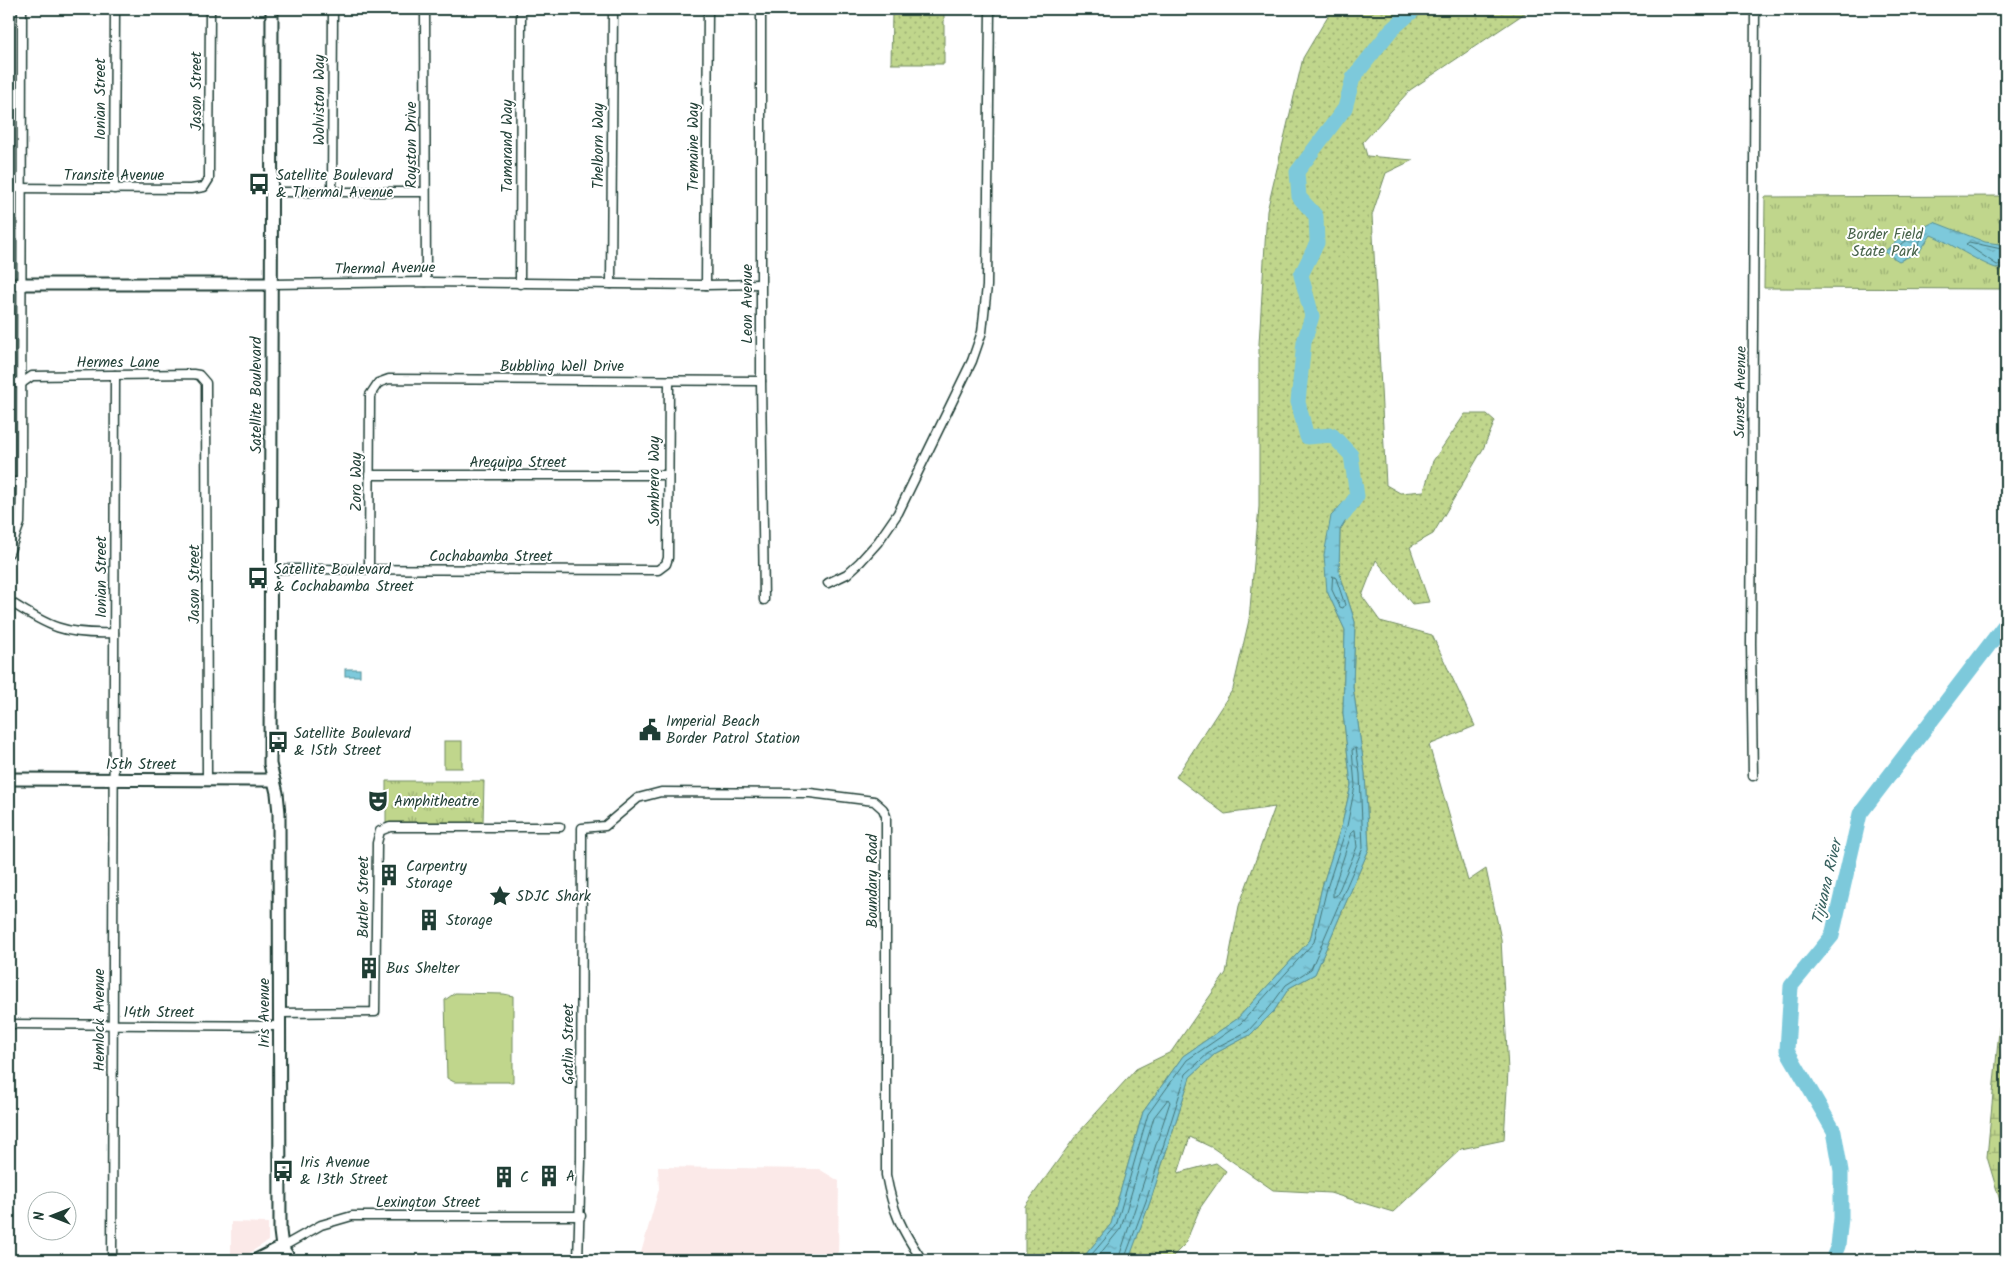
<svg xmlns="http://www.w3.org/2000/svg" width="2015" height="1269" font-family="Kalam,sans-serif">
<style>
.built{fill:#fbe9e8}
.grass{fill:url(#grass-dots);stroke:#708a60}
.wetland{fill:url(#wetland-marsh);stroke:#708a60}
.park{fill:url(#park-tufts);stroke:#708a60}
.garden{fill:#c0d68c;stroke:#708a60}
.water{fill:url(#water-ripples);stroke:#579198}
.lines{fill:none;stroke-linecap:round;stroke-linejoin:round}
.shore{stroke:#457577;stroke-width:1}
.river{stroke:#7dc9db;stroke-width:15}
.street-casing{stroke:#1f3d34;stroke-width:11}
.secondary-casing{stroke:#1f3d34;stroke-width:15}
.street{stroke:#fff;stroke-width:8}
.secondary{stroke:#fff;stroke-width:11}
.labels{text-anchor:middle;stroke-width:4;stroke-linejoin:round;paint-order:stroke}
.street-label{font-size:15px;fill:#1f3d34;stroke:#fff}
.poi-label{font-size:15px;fill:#1f3d34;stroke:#fff;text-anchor:start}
.park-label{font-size:15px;fill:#47634a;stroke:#fff}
.water-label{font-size:16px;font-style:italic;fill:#36605e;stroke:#fff}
</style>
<defs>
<pattern id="grass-dots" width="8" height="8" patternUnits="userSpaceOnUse" patternTransform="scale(1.25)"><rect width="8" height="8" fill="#c0d68c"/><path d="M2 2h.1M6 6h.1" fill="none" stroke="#9baf73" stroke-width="1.8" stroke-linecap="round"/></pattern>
<pattern id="wetland-marsh" width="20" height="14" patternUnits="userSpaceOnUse" patternTransform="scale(1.25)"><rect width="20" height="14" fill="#c0d68c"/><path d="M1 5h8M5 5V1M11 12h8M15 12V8" fill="none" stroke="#9baf73"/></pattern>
<pattern id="park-tufts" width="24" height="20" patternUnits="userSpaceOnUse" patternTransform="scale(1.25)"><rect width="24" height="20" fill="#c0d68c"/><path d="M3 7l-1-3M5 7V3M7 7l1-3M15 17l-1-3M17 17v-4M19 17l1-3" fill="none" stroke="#9baf73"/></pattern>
<pattern id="water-ripples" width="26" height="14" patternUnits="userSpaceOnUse" patternTransform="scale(1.25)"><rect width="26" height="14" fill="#7dc9db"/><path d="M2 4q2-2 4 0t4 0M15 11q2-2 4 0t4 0" fill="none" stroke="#66a4b2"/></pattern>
</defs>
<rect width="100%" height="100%" fill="#fff"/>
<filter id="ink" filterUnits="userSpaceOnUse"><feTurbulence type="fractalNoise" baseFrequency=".02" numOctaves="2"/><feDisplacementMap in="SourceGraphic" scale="10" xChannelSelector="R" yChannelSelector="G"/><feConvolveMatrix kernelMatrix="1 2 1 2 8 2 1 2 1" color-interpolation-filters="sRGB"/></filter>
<g filter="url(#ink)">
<!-- built -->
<g class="built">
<polygon points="658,1167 819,1169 839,1181 838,1260 639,1260 659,1189"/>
<polygon points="231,1222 268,1223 268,1241 239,1260 231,1260"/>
</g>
<!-- grass -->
<g class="grass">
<polygon points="1332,9 1531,9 1410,90 1363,142 1367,156 1413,160 1386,173 1372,215 1386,485 1400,493 1424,491 1433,461 1465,414 1487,414 1495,421 1483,449 1433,534 1410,547 1429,602 1412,604 1376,560 1362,596 1380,621 1432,635 1475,726 1429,745 1468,881 1486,869 1501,939 1508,1071 1504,1140 1461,1149 1393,1212 1330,1193 1273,1190 1213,1148 1190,1137 1178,1173 1216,1163 1226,1171 1200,1208 1185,1244 1169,1260 1128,1260 1150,1202 1190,1077 1216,1053 1250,1035 1274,1011 1289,988 1315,974 1369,849 1365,774 1353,687 1355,622 1339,571 1340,530 1361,497 1345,501 1327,591 1345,630 1343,713 1351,785 1342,824 1322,887 1310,940 1237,1019 1183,1056 1143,1112 1111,1224 1081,1260 1025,1260 1025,1206 1078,1133 1136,1069 1171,1052 1226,973 1239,906 1275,807 1225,814 1176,777 1233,689 1249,620 1259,507 1259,344 1267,211 1303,58"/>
<polygon points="892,13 944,13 944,64 891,64"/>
</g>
<!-- wetland -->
<polygon class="wetland" points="2006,957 2006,1221 1987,1157"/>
<!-- park -->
<g class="park">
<polygon points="2006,196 2006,289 1764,288 1765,197"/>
<polygon points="386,781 484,781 483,823 386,823"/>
</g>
<!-- garden -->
<g class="garden">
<rect x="444" y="741" width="18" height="27"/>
<polygon points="455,993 504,994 513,996 513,1082 454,1082 447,1078 445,1000"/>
</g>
<!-- water -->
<g class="water">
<path d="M1934 222 1985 242 2006 245V270C1988 270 1952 243 1931 235L1919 252 1899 261 1884 252 1898 240Z"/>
<polygon points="1361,496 1340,530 1339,571 1355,622 1353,687 1365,774 1369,849 1315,974 1289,988 1274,1011 1250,1035 1216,1053 1190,1077 1150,1202 1129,1259 1081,1260 1111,1224 1143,1112 1183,1056 1237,1019 1310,940 1322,887 1342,824 1351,785 1343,713 1345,630 1327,591 1324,555 1331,516 1345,501"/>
<rect x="345" y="669" width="15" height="7"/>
</g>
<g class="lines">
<!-- shore -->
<g class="shore">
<polygon points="1920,233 1923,236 1916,248 1900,255 1894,252 1894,249"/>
<polyline points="2006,250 1969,242 1966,244 1997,265 2006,265"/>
<polygon points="1333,576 1336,578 1345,605 1343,608 1340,607 1332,590"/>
<polygon points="1355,830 1357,847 1337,895 1333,897 1333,890 1352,832"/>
<polyline points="1087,1260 1116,1226 1148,1114 1187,1060 1241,1023 1314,942 1327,888 1347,826 1355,786 1352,750 1356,748 1360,774 1363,848 1311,969 1286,985 1270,1007 1248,1031 1213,1049 1186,1074 1146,1201 1124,1260"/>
<polyline points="1095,1260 1121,1228 1154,1117 1168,1099 1170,1102 1118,1260"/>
</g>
<!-- river -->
<g class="river">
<polyline points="1344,514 1357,496 1351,455 1332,435 1307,437 1298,402 1304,342 1312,316 1301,275 1317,243 1316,216 1299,197 1297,172 1345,108 1353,78 1391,30 1415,9"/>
<polyline points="1832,1260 1838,1246 1841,1218 1841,1171 1834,1131 1787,1050 1791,986 1832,936 1860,814 2006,623"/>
</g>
<!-- street casing -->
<g class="street-casing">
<g id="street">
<polyline points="425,9 426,282"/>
<polyline points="761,9 761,381 764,600"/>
<polyline points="9,188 191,189 204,187 209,179 209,172 210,9"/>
<polyline points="114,189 115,9"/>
<polyline points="272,192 424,192"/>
<polyline points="332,192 333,9"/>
<polyline points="271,284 426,282 706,285 761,284"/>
<polyline points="520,284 521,9"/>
<polyline points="611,284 613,9"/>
<polyline points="706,285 708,9"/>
<polyline points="9,383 22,383"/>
<polyline points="22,383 32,376 193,374 199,375 206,383 207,780"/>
<polyline points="369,475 667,475"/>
<polyline points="9,482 21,482"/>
<polyline points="9,553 20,523 21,482 22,9"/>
<polyline points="270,569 658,570 666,564 668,558 669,381"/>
<polyline points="369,569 370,395 378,383 389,379 761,381"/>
<polyline points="828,583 847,574 860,562 878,542 898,513 972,361 982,332 987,286 990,9"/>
<path d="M9 601C49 627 65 635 114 633"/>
<polyline points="1753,776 1751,644 1755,9"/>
<polyline points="279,1013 375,1012 377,843 380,831 390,827 560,827"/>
<polyline points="9,1024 279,1026"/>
<polyline points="282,1247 321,1225 352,1216 581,1216"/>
<polyline points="112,1260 115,375"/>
<path d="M578 1260 581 1161 582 828 605 826 638 798 661 792 810 793 874 801 883 809 886 816V1175C893 1212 901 1229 922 1260"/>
</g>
</g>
<!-- secondary casing -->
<g class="secondary-casing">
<g id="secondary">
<polyline points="272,9 270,764 277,793 279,813 280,1231 282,1247 280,1260"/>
<polyline points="9,284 271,284"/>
<polyline points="9,779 274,780"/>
<polyline points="282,1247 290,1260"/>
<polyline points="256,1260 282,1247"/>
</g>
</g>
<!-- street -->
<use href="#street" class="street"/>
<!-- secondary -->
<use href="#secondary" class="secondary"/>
</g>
</g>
<!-- icons -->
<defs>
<g id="bus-bare" transform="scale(1.725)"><path d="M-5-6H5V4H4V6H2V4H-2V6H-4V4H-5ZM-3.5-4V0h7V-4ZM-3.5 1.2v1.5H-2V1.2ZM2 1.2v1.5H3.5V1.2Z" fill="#1f3d34" stroke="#fff" stroke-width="2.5" paint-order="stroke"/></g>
<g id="civic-bare" transform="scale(1.725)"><path d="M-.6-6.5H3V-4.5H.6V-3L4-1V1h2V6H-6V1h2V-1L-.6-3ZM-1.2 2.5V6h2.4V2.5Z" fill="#1f3d34" stroke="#fff" stroke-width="2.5" paint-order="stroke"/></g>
<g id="theatre-bare" transform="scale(1.725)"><path d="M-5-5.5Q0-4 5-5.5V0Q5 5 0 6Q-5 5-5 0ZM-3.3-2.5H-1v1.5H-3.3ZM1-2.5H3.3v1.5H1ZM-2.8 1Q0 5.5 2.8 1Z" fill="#1f3d34" stroke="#fff" stroke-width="2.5" paint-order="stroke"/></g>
<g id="building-bare" transform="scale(1.725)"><path d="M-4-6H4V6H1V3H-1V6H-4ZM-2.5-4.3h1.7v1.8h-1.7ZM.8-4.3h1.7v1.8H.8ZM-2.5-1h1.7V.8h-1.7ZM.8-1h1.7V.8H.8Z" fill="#1f3d34" stroke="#fff" stroke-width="2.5" paint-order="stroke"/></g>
<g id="sight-bare" transform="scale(1.725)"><path d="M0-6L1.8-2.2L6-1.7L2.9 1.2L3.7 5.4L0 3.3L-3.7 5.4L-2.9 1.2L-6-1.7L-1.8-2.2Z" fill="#1f3d34" stroke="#fff" stroke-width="2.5" paint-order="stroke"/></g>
</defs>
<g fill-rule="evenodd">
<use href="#bus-bare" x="259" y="184"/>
<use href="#bus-bare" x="258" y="578"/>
<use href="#civic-bare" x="650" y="730"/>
<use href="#bus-bare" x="278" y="742"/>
<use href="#theatre-bare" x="378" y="801"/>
<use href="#building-bare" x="389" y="875"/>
<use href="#sight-bare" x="500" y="896"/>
<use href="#building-bare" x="429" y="920"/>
<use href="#building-bare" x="369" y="968"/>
<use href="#bus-bare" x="283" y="1171"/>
<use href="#building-bare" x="549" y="1176"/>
<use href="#building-bare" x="504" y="1177"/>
</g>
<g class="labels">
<!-- street labels -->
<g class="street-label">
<text transform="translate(196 91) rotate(-90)" y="5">Jason Street</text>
<text transform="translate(100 99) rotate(-90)" y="5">Ionian Street</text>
<text transform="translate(319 100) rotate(-90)" y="5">Wolviston Way</text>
<text transform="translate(411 145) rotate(-90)" y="5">Royston Drive</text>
<text transform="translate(507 146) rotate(-90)" y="5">Tamarand Way</text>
<text transform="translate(598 146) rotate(-90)" y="5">Thelborn Way</text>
<text transform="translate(693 147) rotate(-90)" y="5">Tremaine Way</text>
<text x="114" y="180">Transite Avenue</text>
<text transform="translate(385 268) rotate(-1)" y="5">Thermal Avenue</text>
<text transform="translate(747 304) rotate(-90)" y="5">Leon Avenue</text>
<text x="118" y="367">Hermes Lane</text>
<text x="562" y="371">Bubbling Well Drive</text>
<text transform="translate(1740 392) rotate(-89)" y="5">Sunset Avenue</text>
<text transform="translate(256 395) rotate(-90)" y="5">Satellite Boulevard</text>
<text x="518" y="467">Arequipa Street</text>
<text transform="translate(654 481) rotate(-90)" y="5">Sombrero Way</text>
<text transform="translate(356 482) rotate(-90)" y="5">Zoro Way</text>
<text x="491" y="561">Cochabamba Street</text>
<text transform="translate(101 577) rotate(-90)" y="5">Ionian Street</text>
<text transform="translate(194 584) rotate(-90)" y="5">Jason Street</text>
<text x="141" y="769">15th Street</text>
<text transform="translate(872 881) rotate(-90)" y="5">Boundary Road</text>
<text transform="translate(363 897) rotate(-90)" y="5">Butler Street</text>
<text x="159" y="1017">14th Street</text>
<text transform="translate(264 1013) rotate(-90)" y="5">Iris Avenue</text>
<text transform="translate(99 1020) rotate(-90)" y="5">Hemlock Avenue</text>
<text transform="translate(568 1044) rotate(-90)" y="5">Gatlin Street</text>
<text x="428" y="1207">Lexington Street</text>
</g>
<!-- poi labels -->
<g class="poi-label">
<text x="276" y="180">Satellite Boulevard<tspan x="276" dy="17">&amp; Thermal Avenue</tspan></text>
<text x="274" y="574">Satellite Boulevard<tspan x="274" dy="17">&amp; Cochabamba Street</tspan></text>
<text x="666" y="726">Imperial Beach<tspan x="666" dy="17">Border Patrol Station</tspan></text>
<text x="294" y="738">Satellite Boulevard<tspan x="294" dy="17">&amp; 15th Street</tspan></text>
<text x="394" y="806">Amphitheatre</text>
<text x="406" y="871">Carpentry<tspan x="406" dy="17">Storage</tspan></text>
<text x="516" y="901">SDJC Shark</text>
<text x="446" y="925">Storage</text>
<text x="386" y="973">Bus Shelter</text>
<text x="300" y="1167">Iris Avenue<tspan x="300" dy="17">&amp; 13th Street</tspan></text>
<text x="566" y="1181">A</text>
<text x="520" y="1182">C</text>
</g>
<!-- park labels -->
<g class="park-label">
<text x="1885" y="239">Border Field<tspan x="1885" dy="17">State Park</tspan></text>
</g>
<!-- water labels -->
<g class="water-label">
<text transform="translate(1826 882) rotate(-77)" y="6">Tijuana River</text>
</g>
</g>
<!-- margin -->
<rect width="2015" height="1269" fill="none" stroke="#fff" stroke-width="30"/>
<rect x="15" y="15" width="1985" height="1239" fill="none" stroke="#1f3d34" stroke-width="2" filter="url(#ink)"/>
<!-- north arrow -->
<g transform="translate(52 1216) rotate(270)"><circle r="24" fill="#ffffff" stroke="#a5b1ae"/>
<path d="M0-4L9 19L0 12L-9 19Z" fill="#1f3d34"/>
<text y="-8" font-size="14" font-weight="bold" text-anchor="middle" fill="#1f3d34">N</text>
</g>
</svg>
